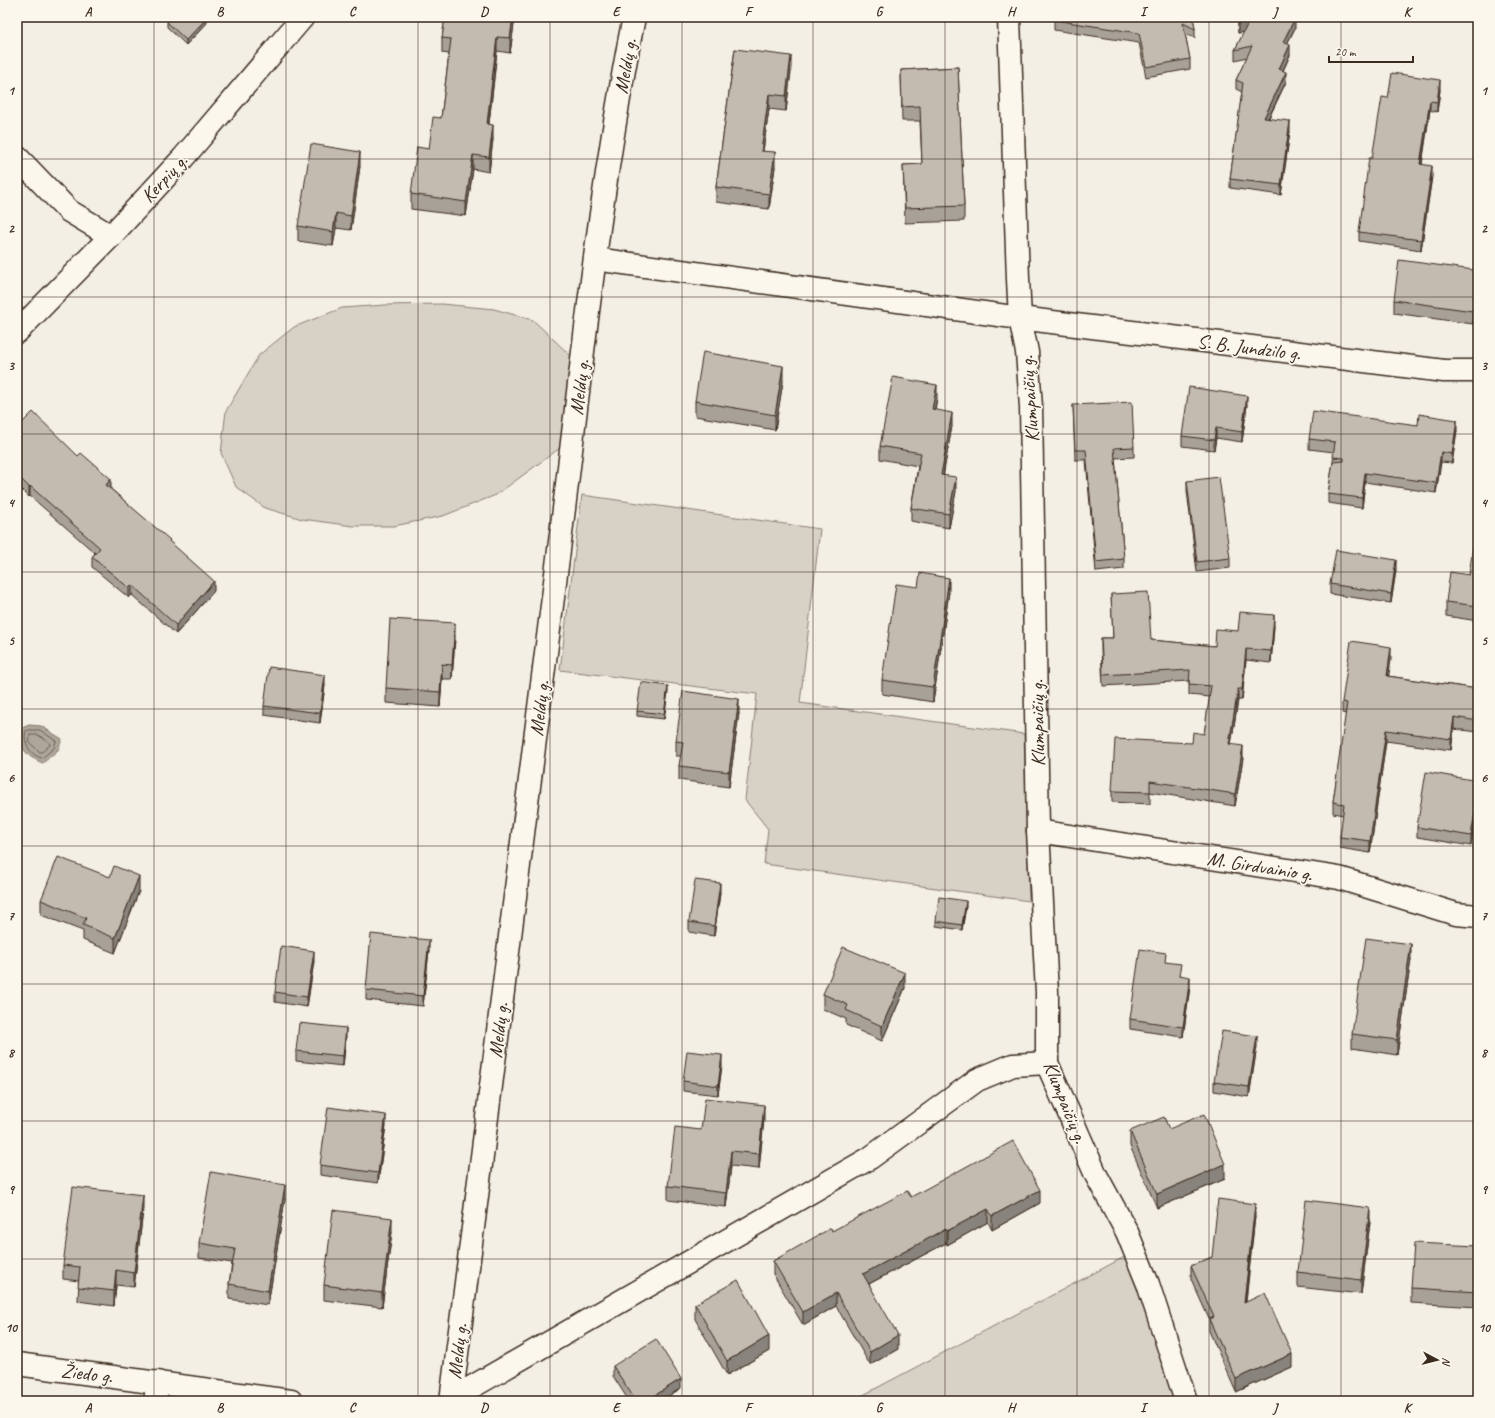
<svg xmlns="http://www.w3.org/2000/svg" width="1495" height="1418" font-family="Caveat,sans-serif">
<style>
.green{fill:#d8d1c6;stroke:#8a7e72}
.water{fill:#afa69a;stroke:#817468}
.lines{fill:none;stroke-linecap:round;stroke-linejoin:round}
.shore{stroke:#695c50;stroke-width:1}
.minor-casing{stroke:#3b2a1e;stroke-width:25}
.minor{stroke:#fbf7ec;stroke-width:22}
.wall{fill:#a8a197;stroke:#3b2a1e}
.shaded-wall{fill:#88837b;stroke:#3b2a1e}
.building{fill:#c3bbb0;stroke:#3b2a1e}
.grid{fill:none;stroke:#3b2a1e;stroke-width:1;stroke-opacity:0.55}
.labels{text-anchor:middle;stroke-width:3.5;stroke-linejoin:round;paint-order:stroke}
.street-label{font-size:20px;fill:#3b2a1e;stroke:#fbf7ec}
.neatline{fill:none;stroke:#3b2a1e;stroke-width:1.5}
.grid-label{font-size:13px;text-anchor:middle;font-weight:bold;fill:#3b2a1e}
</style>
<rect width="100%" height="100%" fill="#f3efe4"/>
<filter id="ink" filterUnits="userSpaceOnUse"><feTurbulence type="fractalNoise" baseFrequency=".025" numOctaves="2"/><feDisplacementMap in="SourceGraphic" scale="8" xChannelSelector="R" yChannelSelector="G"/><feConvolveMatrix kernelMatrix="1 2 1 2 8 2 1 2 1" color-interpolation-filters="sRGB"/></filter>
<g filter="url(#ink)">
<!-- green -->
<g class="green">
<polygon points="442,304 494,309 533,320 572,357 560,448 496,495 443,516 394,526 353,526 302,519 265,508 236,487 221,453 226,411 259,355 294,327 342,308 385,305"/>
<polygon points="582,495 820,529 800,703 1024,734 1029,901 764,864 768,829 745,800 757,694 560,670"/>
<polygon points="1130,1254 1174,1401 852,1401"/>
</g>
<!-- water -->
<path class="water" d="M29 725 41 726 62 739 58 750 43 763C26 757 17 746 22 728Z"/>
<g class="lines">
<!-- shore -->
<g class="shore">
<path d="M29 730H40L56 741 54 748 42 758C31 756 22 742 26 731Z"/>
<polygon points="30,735 38,735 49,742 50,745 42,752 40,752 30,743"/>
</g>
<!-- minor casing -->
<g class="minor-casing">
<g id="minor">
<polyline points="1009,17 1018,279 1020,318 1027,352 1031,407 1038,831 1047,992 1047,1063 1096,1175 1127,1232 1148,1284 1186,1401"/>
<polyline points="17,157 69,211 111,236"/>
<polyline points="595,259 1020,318 1444,371 1478,371"/>
<polyline points="17,332 111,236 183,158 303,17"/>
<polyline points="1038,831 1339,878 1456,914 1478,916"/>
<polyline points="17,1364 291,1401"/>
<polyline points="451,1399 870,1158 977,1080 1013,1065 1047,1063"/>
<polyline points="155,1401 158,1382"/>
<path d="M451 1401C486 1123 522 844 557 566 580 382 598 198 634 17"/>
</g>
</g>
<!-- minor -->
<use href="#minor" class="minor"/>
</g>
<!-- wall -->
<g class="wall">
<polygon points="445,17 515,17 510,53 497,51 489,124 493,139 489,172 473,169 466,216 411,209 411,194 441,118 449,54 442,53 442,38"/>
<polygon points="1193,17 1195,29 1195,38 1185,34 1190,59 1190,69 1146,77 1139,43 1054,30 1054,20"/>
<polygon points="167,22 207,23 186,45 167,27"/>
<polygon points="1238,23 1295,28 1287,44 1290,55 1283,71 1286,82 1269,118 1290,131 1281,195 1230,188 1230,179 1242,92 1236,89 1236,80 1247,57 1235,60 1235,50 1244,32 1238,33"/>
<polygon points="735,49 791,71 786,111 769,109 763,151 775,167 769,209 716,202 716,187"/>
<polygon points="958,67 964,206 964,221 905,223 903,165 922,164 920,121 902,121 901,70"/>
<polygon points="1440,90 1437,112 1430,110 1422,165 1432,176 1421,250 1359,241 1359,232 1372,158"/>
<polygon points="360,166 351,230 336,228 333,246 298,241 298,226"/>
<polygon points="1478,257 1478,315 1475,314 1473,324 1394,313 1394,300 1474,270"/>
<polygon points="783,381 775,430 695,416 695,401"/>
<polygon points="937,398 935,410 952,426 943,475 956,491 949,528 911,521 911,508 918,466 880,459 880,446"/>
<polygon points="1073,405 1134,447 1134,457 1115,458 1124,559 1124,569 1096,572 1086,460 1075,460"/>
<polygon points="1247,405 1242,442 1216,438 1214,450 1182,446 1182,436"/>
<polygon points="1418,425 1457,430 1452,463 1441,462 1436,493 1365,482 1362,508 1328,503 1328,494 1333,462 1334,452 1309,449 1309,439"/>
<polygon points="17,428 111,489 170,542 214,591 176,634 132,595 129,598 92,567 92,557 95,553 30,496 29,497 17,485"/>
<polygon points="1187,481 1230,558 1230,568 1197,572 1187,491"/>
<polygon points="1478,533 1478,621 1446,616 1446,602 1469,575"/>
<polygon points="1396,570 1391,603 1330,594 1330,584"/>
<polygon points="949,592 933,702 882,694 882,680"/>
<polygon points="1111,594 1151,640 1215,646 1238,631 1274,626 1271,663 1246,660 1242,700 1238,700 1231,745 1243,758 1235,806 1150,792 1150,804 1112,802 1112,791 1192,743 1204,734 1210,697 1189,695 1189,681 1103,686 1101,650 1101,638 1113,638"/>
<polygon points="455,638 452,679 442,679 440,707 386,703 386,688"/>
<polygon points="1391,659 1388,676 1478,689 1478,732 1454,729 1451,750 1386,741 1370,853 1340,848 1340,837 1343,815 1333,813 1333,802 1346,714 1342,713 1342,702"/>
<polygon points="325,685 320,723 264,715 264,706"/>
<polygon points="668,691 664,719 637,716 637,711"/>
<polygon points="739,713 729,787 679,780 679,766 681,756 676,756 676,741"/>
<polygon points="1478,781 1471,846 1417,837 1417,827"/>
<polygon points="139,891 115,953 83,940 83,931 41,915 41,900"/>
<polygon points="720,893 714,936 689,932 689,922"/>
<polygon points="966,906 962,930 936,926 936,921"/>
<polygon points="429,950 423,1006 366,1000 366,990"/>
<polygon points="1411,959 1397,1055 1352,1048 1352,1034"/>
<polygon points="314,961 307,1007 275,1002 275,992"/>
<polygon points="1166,962 1180,975 1190,986 1183,1037 1130,1029 1130,1019"/>
<polygon points="905,988 882,1041 846,1025 846,1019 823,1009 823,994"/>
<polygon points="346,1038 343,1066 296,1061 296,1051"/>
<polygon points="1257,1046 1249,1097 1214,1091 1214,1082"/>
<polygon points="722,1065 718,1095 683,1091 683,1081"/>
<polygon points="1478,1083 1478,1117 1475,1116 1475,1102"/>
<polygon points="764,1119 759,1169 731,1166 726,1207 668,1200 668,1186 701,1130"/>
<polygon points="386,1125 378,1183 320,1175 320,1165"/>
<polygon points="1169,1129 1225,1179 1157,1208 1130,1146 1130,1131"/>
<polygon points="911,1197 1040,1203 992,1230 988,1222 947,1245 946,1243 869,1284 898,1349 870,1365 836,1306 803,1325 773,1274 773,1261 832,1231"/>
<polygon points="285,1199 268,1305 229,1299 229,1284 232,1263 199,1258 199,1243"/>
<polygon points="143,1210 134,1287 116,1285 114,1306 78,1301 79,1281 63,1279 63,1265"/>
<polygon points="1255,1216 1246,1302 1292,1367 1236,1392 1209,1331 1209,1319 1191,1279 1191,1266 1212,1257"/>
<polygon points="1370,1222 1361,1294 1298,1287 1298,1272"/>
<polygon points="392,1232 382,1307 324,1300 324,1285"/>
<polygon points="1478,1246 1478,1307 1411,1303 1411,1288"/>
<polygon points="695,1304 769,1351 727,1375 695,1319"/>
<polygon points="613,1366 681,1388 661,1401 629,1401 613,1376"/>
</g>
<!-- shaded-wall -->
<g class="shaded-wall">
<polygon points="513,17 515,17 510,53 510,38"/>
<polygon points="207,18 207,23 186,45 186,40"/>
<polygon points="1295,18 1295,28 1283,52 1283,42"/>
<polygon points="1249,21 1249,31 1238,33 1238,23"/>
<polygon points="497,37 497,51 487,139 487,124"/>
<polygon points="1290,45 1290,55 1279,79 1279,69"/>
<polygon points="791,56 791,71 786,111 786,96"/>
<polygon points="1286,72 1286,82 1264,127 1264,118"/>
<polygon points="1440,80 1440,90 1437,112 1437,102"/>
<polygon points="769,94 769,109 761,165 761,151"/>
<polygon points="1430,101 1430,110 1420,174 1420,164"/>
<polygon points="1290,121 1290,131 1281,195 1281,185"/>
<polygon points="493,125 493,139 489,172 489,157"/>
<polygon points="360,152 360,166 351,230 351,216"/>
<polygon points="775,152 775,167 769,209 769,194"/>
<polygon points="473,155 473,169 466,216 466,202"/>
<polygon points="1432,166 1432,176 1421,250 1421,240"/>
<polygon points="336,213 336,228 333,246 333,232"/>
<polygon points="1475,301 1475,314 1473,324 1473,311"/>
<polygon points="783,366 783,381 775,430 775,415"/>
<polygon points="937,385 937,398 932,422 932,409"/>
<polygon points="1247,396 1247,405 1242,442 1242,432"/>
<polygon points="952,413 952,426 941,488 941,475"/>
<polygon points="1457,420 1457,430 1452,463 1452,454"/>
<polygon points="1216,428 1216,438 1214,450 1214,440"/>
<polygon points="1441,452 1441,462 1436,493 1436,483"/>
<polygon points="1365,473 1365,482 1362,508 1362,498"/>
<polygon points="956,477 956,491 949,528 949,514"/>
<polygon points="111,479 111,489 106,495 106,485"/>
<polygon points="30,486 30,496 29,497 29,487"/>
<polygon points="1396,560 1396,570 1391,603 1391,594"/>
<polygon points="949,578 949,592 933,702 933,687"/>
<polygon points="214,581 214,591 176,634 176,625"/>
<polygon points="132,585 132,595 129,598 129,588"/>
<polygon points="1274,615 1274,626 1271,663 1271,651"/>
<polygon points="455,623 455,638 452,679 452,665"/>
<polygon points="1391,647 1391,659 1387,688 1387,676"/>
<polygon points="1246,649 1246,660 1242,700 1242,689"/>
<polygon points="442,664 442,679 440,707 440,692"/>
<polygon points="325,675 325,685 320,723 320,713"/>
<polygon points="668,686 668,691 664,719 664,714"/>
<polygon points="1238,689 1238,700 1229,756 1229,744"/>
<polygon points="739,699 739,713 729,787 729,772"/>
<polygon points="1454,717 1454,729 1451,750 1451,739"/>
<polygon points="1386,730 1386,741 1370,853 1370,841"/>
<polygon points="1243,746 1243,758 1235,806 1235,794"/>
<polygon points="1478,794 1478,803 1471,846 1471,836"/>
<polygon points="139,876 139,891 115,953 115,938"/>
<polygon points="720,883 720,893 714,936 714,926"/>
<polygon points="966,901 966,906 962,930 962,925"/>
<polygon points="429,940 429,950 423,1006 423,996"/>
<polygon points="1411,944 1411,959 1397,1055 1397,1040"/>
<polygon points="314,951 314,961 307,1007 307,997"/>
<polygon points="905,973 905,988 882,1041 882,1026"/>
<polygon points="1190,977 1190,986 1183,1037 1183,1027"/>
<polygon points="346,1028 346,1038 343,1066 343,1056"/>
<polygon points="1257,1036 1257,1046 1249,1097 1249,1087"/>
<polygon points="722,1055 722,1065 718,1095 718,1086"/>
<polygon points="764,1105 764,1119 759,1169 759,1154"/>
<polygon points="386,1115 386,1125 378,1183 378,1173"/>
<polygon points="731,1151 731,1166 726,1207 726,1193"/>
<polygon points="1225,1164 1225,1179 1157,1208 1157,1194"/>
<polygon points="285,1185 285,1199 268,1305 268,1291"/>
<polygon points="1040,1190 1040,1203 992,1230 992,1216"/>
<polygon points="143,1195 143,1210 134,1287 134,1273"/>
<polygon points="1255,1204 1255,1216 1244,1315 1244,1303"/>
<polygon points="1370,1208 1370,1222 1361,1294 1361,1280"/>
<polygon points="988,1209 988,1222 947,1245 947,1231"/>
<polygon points="392,1218 392,1232 382,1307 382,1293"/>
<polygon points="946,1229 946,1243 863,1287 863,1274"/>
<polygon points="116,1270 116,1285 114,1306 114,1291"/>
<polygon points="836,1293 836,1306 803,1325 803,1312"/>
<polygon points="898,1335 898,1349 870,1365 870,1352"/>
<polygon points="769,1336 769,1351 727,1375 727,1361"/>
<polygon points="1292,1354 1292,1367 1236,1392 1236,1379"/>
<polygon points="681,1379 681,1388 661,1401 646,1401"/>
</g>
<!-- building -->
<g class="building">
<polygon points="172,17 207,17 207,18 186,40 167,22"/>
<polygon points="445,17 513,17 510,38 497,37 487,124 493,125 489,157 473,155 466,202 411,194 417,147 429,149 433,117 441,118 451,39 442,38"/>
<polygon points="1055,17 1193,17 1195,29 1183,23 1190,59 1146,67 1139,33 1054,20"/>
<polygon points="1241,17 1293,17 1295,18 1283,42 1290,45 1279,69 1286,72 1264,118 1290,121 1281,185 1230,179 1243,83 1236,80 1252,46 1235,50 1249,21 1238,23"/>
<polygon points="735,49 791,56 786,96 769,94 761,151 775,152 769,194 716,187"/>
<polygon points="958,67 964,206 905,208 903,165 922,164 920,106 902,107 901,70"/>
<polygon points="1392,73 1440,80 1437,102 1430,101 1420,164 1432,166 1421,240 1359,232 1369,158 1372,158 1382,97 1388,98"/>
<polygon points="311,144 360,152 351,216 336,213 333,232 298,226"/>
<polygon points="1476,257 1478,257 1478,302 1475,301 1473,311 1394,300 1399,260 1474,270"/>
<polygon points="703,352 783,366 775,415 695,401"/>
<polygon points="893,377 937,385 932,409 952,413 941,475 956,477 949,514 911,508 921,453 880,446"/>
<polygon points="1189,387 1247,396 1242,432 1216,428 1214,440 1182,436"/>
<polygon points="1132,402 1134,447 1114,448 1124,559 1096,562 1086,450 1075,450 1073,405"/>
<polygon points="1313,411 1418,425 1419,414 1457,420 1452,454 1441,452 1436,483 1365,473 1362,498 1328,494 1333,462 1344,461 1344,458 1333,457 1335,442 1309,439"/>
<polygon points="33,412 78,456 81,453 111,479 106,485 170,540 169,541 214,581 176,625 132,585 129,588 92,557 100,548 30,486 29,487 17,475 17,428"/>
<polygon points="1219,477 1230,558 1197,562 1187,481"/>
<polygon points="1475,533 1478,533 1478,606 1446,602 1450,572 1469,575"/>
<polygon points="1336,550 1396,560 1391,594 1330,584"/>
<polygon points="920,573 949,578 933,687 882,680 896,584 918,587"/>
<polygon points="1148,592 1151,640 1215,646 1216,629 1238,631 1240,612 1274,615 1271,651 1246,649 1242,689 1238,689 1229,744 1243,746 1235,794 1150,781 1150,792 1112,791 1115,739 1192,743 1193,732 1204,734 1211,686 1189,684 1190,670 1103,675 1101,638 1113,638 1111,594"/>
<polygon points="390,619 455,623 452,665 442,664 440,692 386,688"/>
<polygon points="1351,641 1391,647 1387,676 1478,689 1478,721 1454,717 1451,739 1386,730 1370,841 1340,837 1344,804 1333,802 1347,703 1342,702"/>
<polygon points="269,667 325,675 320,713 264,706"/>
<polygon points="641,682 668,686 664,714 637,711"/>
<polygon points="683,691 739,699 729,772 679,766 683,742 676,741"/>
<polygon points="1426,772 1478,781 1478,794 1471,836 1417,827"/>
<polygon points="58,857 110,877 114,866 139,876 115,938 83,925 86,918 41,900"/>
<polygon points="695,880 720,883 714,926 689,922"/>
<polygon points="939,897 966,901 962,925 936,921"/>
<polygon points="371,934 429,940 423,996 366,990"/>
<polygon points="1366,938 1411,944 1397,1040 1352,1034"/>
<polygon points="281,946 314,951 307,997 275,992"/>
<polygon points="843,947 905,973 882,1026 846,1010 848,1005 823,994"/>
<polygon points="1140,949 1166,953 1165,962 1181,964 1179,975 1190,977 1183,1027 1130,1019"/>
<polygon points="299,1023 346,1028 343,1056 296,1051"/>
<polygon points="1222,1031 1257,1036 1249,1087 1214,1082"/>
<polygon points="687,1051 722,1055 718,1086 683,1081"/>
<polygon points="1478,1083 1478,1102 1475,1102"/>
<polygon points="705,1098 764,1105 759,1154 731,1151 726,1193 668,1186 675,1127 701,1130"/>
<polygon points="328,1107 386,1115 378,1173 320,1165"/>
<polygon points="1204,1114 1225,1164 1157,1194 1130,1131 1164,1117 1169,1129"/>
<polygon points="1013,1141 1040,1190 992,1216 988,1209 947,1231 946,1229 863,1274 898,1335 870,1352 836,1293 803,1312 773,1261 831,1228 832,1231 907,1191 911,1197"/>
<polygon points="211,1172 285,1185 268,1291 229,1284 235,1249 199,1243"/>
<polygon points="73,1187 143,1195 134,1273 116,1270 114,1291 78,1287 80,1267 63,1265"/>
<polygon points="1218,1199 1255,1204 1244,1303 1265,1293 1292,1354 1236,1379 1209,1319 1214,1317 1191,1266 1212,1257"/>
<polygon points="1306,1200 1370,1208 1361,1280 1298,1272"/>
<polygon points="333,1210 392,1218 382,1293 324,1285"/>
<polygon points="1414,1243 1478,1246 1478,1292 1411,1288"/>
<polygon points="738,1280 769,1336 727,1361 695,1304"/>
<polygon points="656,1339 681,1379 646,1401 636,1401 613,1366"/>
</g>
</g>
<!-- grid -->
<path class="grid" d="M154 17V1401M286 17V1401M418 17V1401M550 17V1401M682 17V1401M813 17V1401M945 17V1401M1077 17V1401M1209 17V1401M1341 17V1401M17 159H1478M17 297H1478M17 434H1478M17 572H1478M17 709H1478M17 846H1478M17 984H1478M17 1121H1478M17 1259H1478"/>
<g class="labels">
<!-- street labels -->
<g class="street-label">
<text transform="translate(625 66) rotate(-80)" y="7">Meldų g.</text>
<text transform="translate(164 178) rotate(-47)" y="7">Kerpių g.</text>
<text transform="translate(1249 347) rotate(7)" y="7">S. B. Jundzilo g.</text>
<text transform="translate(579 387) rotate(-83)" y="7">Meldų g.</text>
<text transform="translate(1029 399) rotate(-94)" y="7">Klumpaičių g.</text>
<text transform="translate(539 708) rotate(-83)" y="7">Meldų g.</text>
<text transform="translate(1037 723) rotate(-91)" y="7">Klumpaičių g.</text>
<text transform="translate(1260 866) rotate(9)" y="7">M. Girdvainio g.</text>
<text transform="translate(498 1030) rotate(-83)" y="7">Meldų g.</text>
<text transform="translate(1066 1102) rotate(68)" y="7">Klumpaičių g.</text>
<text transform="translate(457 1351) rotate(-83)" y="7">Meldų g.</text>
<text transform="translate(87 1373) rotate(7)" y="7">Žiedo g.</text>
</g>
</g>
<!-- margin -->
<rect width="1495" height="1418" fill="none" stroke="#fbf7ec" stroke-width="44"/>
<!-- north arrow -->
<g transform="translate(1437 1360) rotate(97)" stroke="#fbf7ec" stroke-width="3" paint-order="stroke">
<path d="M0-3L7 15L0 10L-7 15Z" fill="#3b2a1e"/>
<text y="-6" font-size="11" font-weight="bold" text-anchor="middle" fill="#3b2a1e">N</text>
</g>
<!-- scale -->
<path d="M1329 56v6h84v-6" fill="none" stroke="#3b2a1e" stroke-width="2"/>
<text x="1335" y="56" font-size="12" fill="#3b2a1e" stroke="#fbf7ec" stroke-width="3" paint-order="stroke">20 m</text>
<rect x="22" y="22" width="1451" height="1374" class="neatline"/>
<g class="grid-label">
<text x="88" y="16">A</text>
<text x="220" y="16">B</text>
<text x="352" y="16">C</text>
<text x="484" y="16">D</text>
<text x="616" y="16">E</text>
<text x="748" y="16">F</text>
<text x="879" y="16">G</text>
<text x="1011" y="16">H</text>
<text x="1143" y="16">I</text>
<text x="1275" y="16">J</text>
<text x="1407" y="16">K</text>
<text x="11" y="95">1</text>
<text x="1484" y="95">1</text>
<text x="11" y="233">2</text>
<text x="1484" y="233">2</text>
<text x="11" y="370">3</text>
<text x="1484" y="370">3</text>
<text x="11" y="507">4</text>
<text x="1484" y="507">4</text>
<text x="11" y="645">5</text>
<text x="1484" y="645">5</text>
<text x="11" y="782">6</text>
<text x="1484" y="782">6</text>
<text x="11" y="920">7</text>
<text x="1484" y="920">7</text>
<text x="11" y="1057">8</text>
<text x="1484" y="1057">8</text>
<text x="11" y="1194">9</text>
<text x="1484" y="1194">9</text>
<text x="11" y="1332">10</text>
<text x="1484" y="1332">10</text>
<text x="88" y="1412">A</text>
<text x="220" y="1412">B</text>
<text x="352" y="1412">C</text>
<text x="484" y="1412">D</text>
<text x="616" y="1412">E</text>
<text x="748" y="1412">F</text>
<text x="879" y="1412">G</text>
<text x="1011" y="1412">H</text>
<text x="1143" y="1412">I</text>
<text x="1275" y="1412">J</text>
<text x="1407" y="1412">K</text>
</g>
</svg>
